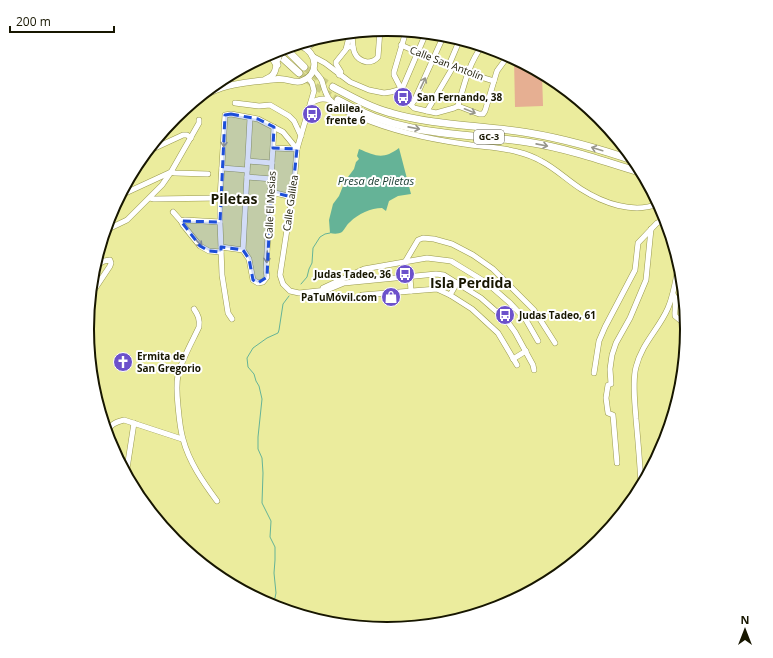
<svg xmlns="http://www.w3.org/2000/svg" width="773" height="658" font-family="'Open Sans',sans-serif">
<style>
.green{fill:#e6af92}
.water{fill:#65b397}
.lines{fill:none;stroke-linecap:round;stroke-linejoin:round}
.stream{stroke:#65b397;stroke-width:1}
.highway-tunnel{stroke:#cbcc85;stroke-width:7;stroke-dasharray:7 3.5;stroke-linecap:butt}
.minor-casing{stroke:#99994d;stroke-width:6}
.major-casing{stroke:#99994d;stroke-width:7}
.highway-casing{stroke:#99994d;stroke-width:8}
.minor{stroke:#fff;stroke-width:5}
.major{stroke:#fff;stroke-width:6}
.highway{stroke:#fff;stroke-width:7}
.major-bridge-casing{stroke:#99994d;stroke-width:7;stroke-linecap:butt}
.major-bridge{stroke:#fff;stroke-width:6}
.oneway{stroke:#97968c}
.marked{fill:#1d4ed8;fill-opacity:0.2;stroke:#1d4ed8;stroke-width:3;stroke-dasharray:8 5;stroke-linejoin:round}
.labels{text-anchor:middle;stroke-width:4;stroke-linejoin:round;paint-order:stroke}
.shield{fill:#fff;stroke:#5d5c4c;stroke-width:1}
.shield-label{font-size:9px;font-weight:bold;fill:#171600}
.street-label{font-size:10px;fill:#171600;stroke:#fff}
.poi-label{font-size:10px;font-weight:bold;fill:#171600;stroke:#fff;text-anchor:start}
.water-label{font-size:11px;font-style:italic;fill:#15392d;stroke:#fff}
.district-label{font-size:14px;font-weight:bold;fill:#171600;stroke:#fff}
.rim{fill:none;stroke:#171600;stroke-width:2}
</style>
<rect width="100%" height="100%" fill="#ebec9d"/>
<!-- green -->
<polygon class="green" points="514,59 542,74 543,106 515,107"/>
<!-- water -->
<path class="water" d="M399 148 411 194 398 196 389 201 386 211 382 208C371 208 358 214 350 222 347 224 345 229 342 232 339 234 334 234 330 233L329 220 333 204 339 196 345 181 354 169 356 162 359 159 357 156 359 149C376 156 383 160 399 148Z"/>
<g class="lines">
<!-- stream -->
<g class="stream">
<polyline points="301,284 307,277 309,269 312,263 313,248 320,237 325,234 330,233"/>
<polyline points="273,607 276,593 274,573 275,560 275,547 270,537 271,521 262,503 263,473 262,458 258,449 258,437 262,399 259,386 256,381 254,374 248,367 247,358 253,348 267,338 278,333 279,330 283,304 289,296"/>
</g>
<!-- highway-tunnel -->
<g class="highway-tunnel">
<polyline points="304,67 317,77 333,87"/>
<polyline points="299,73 318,88 338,100"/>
</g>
<!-- minor casing -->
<g class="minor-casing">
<g id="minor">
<polyline points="406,31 394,72 394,75 408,102 414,108 436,113 454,108 458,106 479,114 483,114 485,111 497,71 508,56"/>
<path d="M352 32C353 45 351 59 367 62 372 62 375 61 378 57L380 30"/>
<path d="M401 45C432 59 462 72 494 81"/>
<polyline points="346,49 350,33"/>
<polyline points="312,56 325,63 350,82 369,90 384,93 391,92 402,89 426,33"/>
<polyline points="449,65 460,39"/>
<path d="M314 69C315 73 320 76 322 81 324 88 325 94 330 100 338 109 351 114 362 118 395 132 429 139 464 144 482 147 501 147 518 152 526 154 534 157 541 161 555 168 567 180 581 189 603 203 633 214 658 204"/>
<polyline points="339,75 341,72 336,64 336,62 348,47 353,47"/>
<polyline points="308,78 312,83 314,91 297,149 294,184 280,275 283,284 290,291 299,293 327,290 344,283 436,274 444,275 481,298 507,321 515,332 533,365 534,370"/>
<polyline points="235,103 259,106 270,105 289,116 294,121 301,136"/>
<path d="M311 103C318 99 322 98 330 100"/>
<polyline points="411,105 414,101 444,35"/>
<path d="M458 106C464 85 469 63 482 46"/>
<polyline points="427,111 453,67"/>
<polyline points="273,148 297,149"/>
<polyline points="144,153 183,135 187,135 191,138"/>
<polyline points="248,161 272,163"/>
<polyline points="222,168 247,170"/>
<polyline points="247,177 272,179"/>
<polyline points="271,192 292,197"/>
<polyline points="119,196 171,172 175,173 208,174"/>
<polyline points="150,198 154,199 220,198"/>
<polyline points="173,212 181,221 183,225 200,246 209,251 221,252"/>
<polyline points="181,221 185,220 220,222"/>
<polyline points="104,231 127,220 162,185 171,172 199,123 199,120"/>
<polyline points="221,247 243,250 249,259 253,280 258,283 263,282 267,277 266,270 274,127"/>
<polyline points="243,250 250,118"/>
<polyline points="405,262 418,240 423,238 434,239 452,244 473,255 493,269 534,310 555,343"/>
<polyline points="410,277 411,291"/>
<polyline points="323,288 364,269 427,258 451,261 487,283 510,303 526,320 538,341"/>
<path d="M673 294C678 300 674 309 675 316L686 325"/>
<polyline points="362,295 437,289 450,295 472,309 498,333 517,365"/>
<polyline points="450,295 457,283"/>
<polyline points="90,296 110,266 111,263 110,260 104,261 93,267"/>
<path d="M194 309C198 315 200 319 199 327 193 340 181 361 178 375 176 385 177 396 178 406 179 417 180 429 183 439 189 462 203 482 217 501"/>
<polyline points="232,319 228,313 222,275 220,222 220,198 225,115 231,114 258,119 283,132 297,149"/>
<polyline points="513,359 526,351"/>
<polyline points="594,373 599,341 605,327 635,270 638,243 657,223 665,220"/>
<path d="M106 433C110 425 115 422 124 420L182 439"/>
<polyline points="617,463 613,415 608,413 606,398 608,385 611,384 610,369 612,355 616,343 630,318 646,280 651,229"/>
<polyline points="126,475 134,423"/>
<path d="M641 486C640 463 638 441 636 419 635 403 632 382 636 367 642 343 659 329 668 308 674 294 676 278 679 263"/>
</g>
</g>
<!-- major casing -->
<g class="major-casing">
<g id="major">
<polyline points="302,46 310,45 318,38"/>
<path d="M266 79C275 76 276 70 277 60"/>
<path d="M188 105C199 99 209 91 221 88 238 82 261 81 278 79 287 78 294 84 302 81 320 74 317 52 301 46"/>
</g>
</g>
<!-- highway casing -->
<g class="highway-casing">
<g id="highway">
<polyline points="296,44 298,46"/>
<polyline points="285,48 304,67"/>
<polyline points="275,51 299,73"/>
<polyline points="270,53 277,65"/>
<path d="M333 87C352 97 371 108 391 113 436 126 483 125 529 133 565 139 600 149 635 161"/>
<path d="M338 100C361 113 386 123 412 128 450 136 489 136 527 142 566 148 604 161 642 173"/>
</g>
</g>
<!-- minor -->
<use href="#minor" class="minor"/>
<!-- major -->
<use href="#major" class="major"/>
<!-- highway -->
<use href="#highway" class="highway"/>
<!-- major-bridge casing -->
<g class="major-bridge-casing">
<polyline id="major-bridge" points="278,58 281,51 287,47"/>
</g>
<!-- major-bridge -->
<use href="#major-bridge" class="major-bridge"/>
</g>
<!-- one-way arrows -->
<defs><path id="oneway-shaft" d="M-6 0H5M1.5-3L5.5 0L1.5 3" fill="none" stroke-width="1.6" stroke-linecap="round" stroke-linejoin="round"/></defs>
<g class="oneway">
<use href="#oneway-shaft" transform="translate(423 83) rotate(-65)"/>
<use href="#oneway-shaft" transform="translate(470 111) rotate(22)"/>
<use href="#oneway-shaft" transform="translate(414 128) rotate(11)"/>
<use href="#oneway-shaft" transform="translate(224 141) rotate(93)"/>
<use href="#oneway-shaft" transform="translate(542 145) rotate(11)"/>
<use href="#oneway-shaft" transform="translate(597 149) rotate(-163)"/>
<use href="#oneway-shaft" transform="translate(198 242) rotate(47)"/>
<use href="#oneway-shaft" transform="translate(267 257) rotate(93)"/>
</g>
<!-- marked area -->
<path class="marked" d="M231 114 258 119 274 127 273 148 297 149 292 197 271 192 267 277 258 283 253 280 249 259 243 250 221 247V252L209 251 200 246 181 221 220 222 225 115Z"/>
<!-- icons -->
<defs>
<g id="bus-disc" transform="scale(1)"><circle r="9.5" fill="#6c51cb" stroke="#fff"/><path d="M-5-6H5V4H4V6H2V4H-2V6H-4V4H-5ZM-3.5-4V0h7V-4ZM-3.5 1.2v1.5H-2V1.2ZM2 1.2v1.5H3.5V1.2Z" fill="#fff"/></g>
<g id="shop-disc" transform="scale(1)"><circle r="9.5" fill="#6c51cb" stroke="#fff"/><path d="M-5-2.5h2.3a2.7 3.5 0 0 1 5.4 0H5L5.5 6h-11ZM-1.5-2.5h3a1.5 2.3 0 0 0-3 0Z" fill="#fff"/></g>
<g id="church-disc" transform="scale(1)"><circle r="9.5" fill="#6c51cb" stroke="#fff"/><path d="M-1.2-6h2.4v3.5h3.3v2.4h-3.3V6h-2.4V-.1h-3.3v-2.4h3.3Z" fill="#fff"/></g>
</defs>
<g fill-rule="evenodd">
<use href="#bus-disc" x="403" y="97"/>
<use href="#bus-disc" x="312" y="114"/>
<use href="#bus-disc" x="405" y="274"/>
<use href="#shop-disc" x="391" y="297"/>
<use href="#bus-disc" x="505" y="315"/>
<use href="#church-disc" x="123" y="362"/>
</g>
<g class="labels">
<!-- shield labels -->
<rect class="shield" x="474" y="130" width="30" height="14" rx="3"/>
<g class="shield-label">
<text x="489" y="140">GC-3</text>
</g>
<!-- street labels -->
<g class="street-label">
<text transform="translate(447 63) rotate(21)" y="4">Calle San Antolín</text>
<text transform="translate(290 203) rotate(-82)" y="4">Calle Galilea</text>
<text transform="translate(270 205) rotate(-87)" y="4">Calle El Mesias</text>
</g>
<!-- poi labels -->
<g class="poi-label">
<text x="417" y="101">San Fernando, 38</text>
<text x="326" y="112">Galilea,<tspan x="326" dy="12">frente 6</tspan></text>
<text x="391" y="278" text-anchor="end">Judas Tadeo, 36</text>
<text x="377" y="301" text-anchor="end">PaTuMóvil.com</text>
<text x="519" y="319">Judas Tadeo, 61</text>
<text x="137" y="360">Ermita de<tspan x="137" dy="12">San Gregorio</tspan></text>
</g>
<!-- water labels -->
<g class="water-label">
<text x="376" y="185">Presa de Piletas</text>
</g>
<!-- district labels -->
<g class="district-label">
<text x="234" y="204">Piletas</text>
<text x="471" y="288">Isla Perdida</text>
</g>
</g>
<!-- crop -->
<path d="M0 0H773V658H0ZM94 329a293 293 0 1 1 586 0a293 293 0 1 1-586 0Z" fill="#fff" fill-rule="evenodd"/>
<path class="rim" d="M94 329a293 293 0 1 1 586 0a293 293 0 1 1-586 0Z"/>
<!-- north arrow -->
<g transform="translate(745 630)" stroke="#ffffff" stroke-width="3" paint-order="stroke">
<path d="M0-3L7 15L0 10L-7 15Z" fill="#171600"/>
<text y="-6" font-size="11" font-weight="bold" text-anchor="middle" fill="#171600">N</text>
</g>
<!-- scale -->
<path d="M10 26v6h104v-6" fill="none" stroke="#171600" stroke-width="2"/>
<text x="16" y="26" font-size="12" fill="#171600" stroke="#ffffff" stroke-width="3" paint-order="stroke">200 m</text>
</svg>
